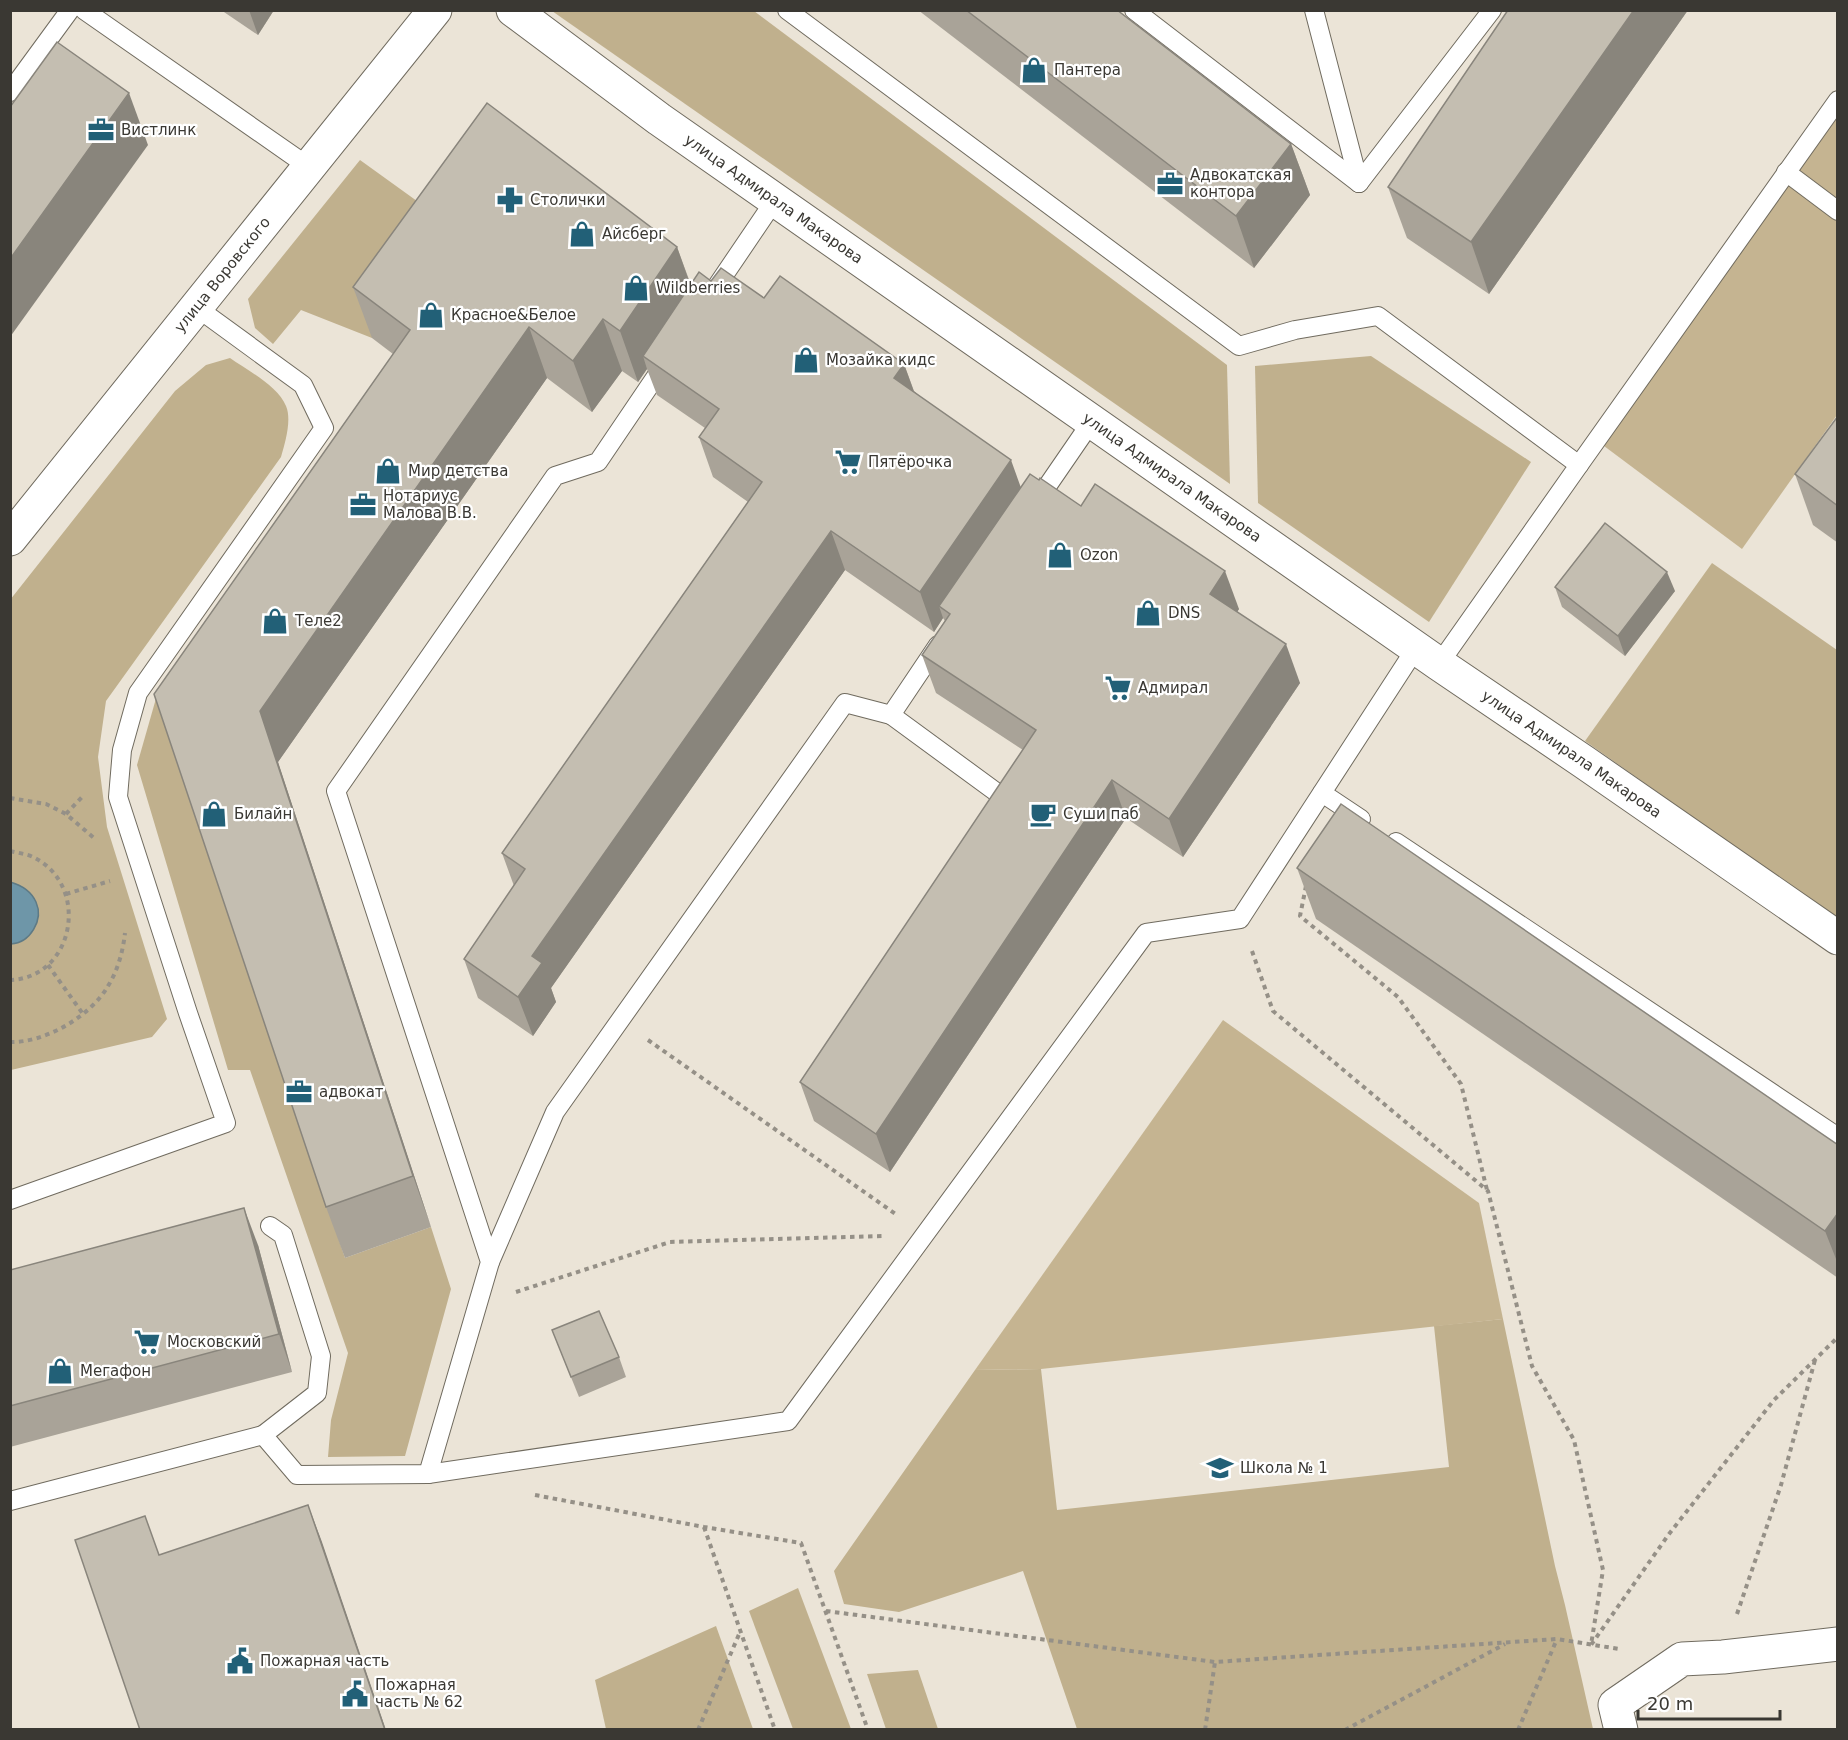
<svg xmlns="http://www.w3.org/2000/svg" width="1848" height="1740" font-family="'DejaVu Sans',sans-serif">
<style>
.green{fill:#c0b08d}
.forest{fill:#c5b491}
.water{fill:#6e96a8;stroke:#5e7a85;stroke-width:1.5}
.lines{fill:none;stroke-linecap:round;stroke-linejoin:round}
.lane-casing{stroke:#706b5f;stroke-width:20}
.street-casing{stroke:#706b5f;stroke-width:35}
.secondary-casing{stroke:#706b5f;stroke-width:35}
.path{stroke:#959087;stroke-width:4;stroke-dasharray:4.5 4.5;stroke-linecap:butt}
.lane{stroke:#fff;stroke-width:18}
.street{stroke:#fff;stroke-width:33}
.secondary{stroke:#fff;stroke-width:33}
.wall{fill:#a9a398}
.shaded-wall{fill:#89857c}
.building{fill:#c4beb1;stroke:#89857c;stroke-width:1.5}
.labels{text-anchor:middle;stroke-width:4.5;stroke-linejoin:round;paint-order:stroke}
.poi-label{font-size:15px;fill:#3a3833;stroke:#fff;text-anchor:start}
.street-label{font-size:15px;fill:#3a3833;stroke:#fff}
</style>
<rect width="100%" height="100%" fill="#ebe4d7"/>
<!-- green -->
<g class="green">
<polygon points="552,11 754,11 1227,365 1230,484"/>
<polygon points="360,160 453,227 372,338 301,310 273,344 255,328 248,299"/>
<polygon points="1371,356 1531,462 1429,622 1258,503 1255,366"/>
<path d="M230 358C247 370 278 386 286 406 292 420 285 443 281 457L106 701 98 757 107 827 167 1019 152 1037 11 1070 10 600 175 391 206 365Z"/>
<polygon points="1712,563 1837,650 1837,919 1585,741"/>
<polygon points="157,695 173,745 345,1258 431,1227 451,1289 405,1456 328,1457 331,1420 348,1353 250,1070 228,1070 137,765"/>
<polygon points="1503,1319 1555,1566 1565,1605 1593,1729 1077,1729 1023,1571 899,1612 844,1604 834,1571 975,1370 1041,1369 1057,1510 1449,1467 1434,1326"/>
<polygon points="798,1588 851,1729 793,1729 749,1611"/>
<polygon points="716,1626 753,1729 606,1729 595,1680"/>
<polygon points="918,1670 938,1729 886,1729 867,1674"/>
</g>
<!-- forest -->
<g class="forest">
<polygon points="1837,100 1837,415 1742,549 1596,440"/>
<polygon points="1223,1020 1479,1203 1503,1319 1041,1369 975,1370"/>
</g>
<!-- water -->
<path class="water" d="M10 882C21 885 31 891 36 902 44 920 30 943 11 944Z"/>
<g class="lines">
<!-- lane casing -->
<g class="lane-casing">
<g id="lane">
<polyline points="84,10 309,167"/>
<polyline points="787,10 1239,346 1295,330 1378,316 1579,465 1439,664"/>
<polyline points="1134,10 1359,183"/>
<polyline points="1314,10 1359,183"/>
<polyline points="10,92 70,10"/>
<polyline points="1786,172 1838,211"/>
<polyline points="1359,183 1492,10"/>
<polyline points="712,293 775,200"/>
<polyline points="1579,465 1838,100"/>
<polyline points="1035,504 1092,421"/>
<polyline points="891,715 1007,800"/>
<polyline points="1322,793 1361,819"/>
<polyline points="1396,842 1838,1137"/>
<polyline points="10,1200 226,1123 188,1013 118,797 122,750 138,693 324,428 303,385 196,307"/>
<polyline points="490,1262 555,1112 845,703 891,715 938,645"/>
<polyline points="263,1435 317,1393 321,1356 283,1235 270,1226"/>
<polyline points="428,1474 788,1421 1146,933 1240,919 1416,648"/>
<polyline points="10,1501 263,1435 297,1475 428,1474 490,1262 336,791 555,476 598,462 665,363"/>
</g>
</g>
<!-- street casing -->
<g class="street-casing">
<polyline id="street" points="1621,1730 1615,1705 1682,1659 1723,1657 1838,1644"/>
</g>
<!-- secondary casing -->
<g class="secondary-casing">
<g id="secondary">
<path id="s1" d="M513 10 659 119 1439 664 1584 762 1838 938"/>
<path id="s2" d="M10 539 435 10"/>
</g>
</g>
<!-- path -->
<g class="path">
<polyline points="10,798 46,804 66,814 94,838"/>
<polyline points="66,814 84,795"/>
<path d="M10 851C18 853 27 854 33 857 91 885 75 978 10 980"/>
<polyline points="1306,886 1300,916 1398,997 1461,1084 1487,1190"/>
<polyline points="66,894 110,881"/>
<polyline points="1252,951 1273,1011 1488,1191 1532,1366 1574,1440 1603,1570 1591,1645 1669,1534 1774,1400 1838,1337"/>
<polyline points="48,965 83,1014"/>
<polyline points="648,1040 897,1215"/>
<path d="M10 1042C45 1043 91 1016 108 986 118 970 123 951 125 933"/>
<polyline points="516,1292 670,1242 882,1236"/>
<polyline points="535,1495 704,1527 801,1543 868,1730"/>
<polyline points="704,1527 775,1730"/>
<polyline points="826,1611 1215,1662 1557,1639 1619,1649"/>
<polyline points="1737,1614 1781,1485 1815,1360"/>
<polyline points="698,1730 740,1632"/>
<polyline points="1205,1730 1215,1662"/>
<polyline points="1345,1730 1505,1644"/>
<polyline points="1518,1730 1557,1639"/>
</g>
<!-- lane -->
<use href="#lane" class="lane"/>
<!-- street -->
<use href="#street" class="street"/>
<!-- secondary -->
<use href="#secondary" class="secondary"/>
</g>
<!-- wall -->
<g class="wall">
<polygon points="221,10 274,10 258,35"/>
<polygon points="918,10 1117,10 1291,144 1310,195 1254,268"/>
<polygon points="1508,10 1688,10 1489,294 1407,238 1388,187"/>
<polygon points="677,247 691,285 711,281 764,298 904,364 914,391 1021,487 1039,480 1081,506 1239,609 1237,612 1300,683 1183,857 1126,818 890,1172 814,1121 800,1082 1023,750 936,693 922,655 945,621 943,618 934,632 845,570 551,988 556,1002 533,1036 478,998 464,959 514,886 502,853 748,502 713,477 699,437 705,428 657,395 647,369 638,382 622,371 592,412 547,378 278,762 431,1227 345,1258 326,1207 154,694 393,354 372,338 353,287"/>
<polygon points="1838,416 1838,543 1813,525 1795,474"/>
<polygon points="1555,587 1675,591 1625,656 1562,607"/>
<polygon points="1297,868 1838,1145 1838,1278 1316,919"/>
<polygon points="258,1245 292,1372 10,1447 10,1270"/>
<polygon points="552,1330 619,1357 626,1377 579,1397"/>
</g>
<!-- shaded-wall -->
<g class="shaded-wall">
<polygon points="249,10 274,10 258,35"/>
<polygon points="1634,10 1688,10 1489,294 1471,242"/>
<polygon points="129,93 148,145 10,337 10,259"/>
<polygon points="1291,144 1310,195 1254,268 1236,216"/>
<polygon points="677,247 695,298 643,356 647,369 638,382 620,331"/>
<polygon points="603,319 622,371 592,412 573,361"/>
<polygon points="529,327 547,378 278,762 431,1227 413,1176 260,711"/>
<polygon points="904,364 918,403 894,378"/>
<polygon points="1011,460 1025,499 939,606 943,618 934,632 920,592"/>
<polygon points="831,531 845,570 551,988 556,1002 533,1036 518,997 532,956"/>
<polygon points="1225,571 1239,609 1224,632 1210,594"/>
<polygon points="1667,572 1675,591 1625,656 1618,636"/>
<polygon points="1286,644 1300,683 1183,857 1169,819"/>
<polygon points="1112,780 1126,818 890,1172 876,1134"/>
<polygon points="244,1208 258,1245 292,1372 279,1334"/>
<polygon points="1838,1213 1838,1264 1825,1231"/>
<polygon points="308,1505 322,1542 386,1730 385,1730"/>
</g>
<!-- building -->
<g class="building">
<polygon points="966,10 1117,10 1291,144 1236,216"/>
<polygon points="1508,10 1634,10 1471,242 1388,187"/>
<polygon points="57,42 129,93 10,259 10,107"/>
<polygon points="487,103 677,247 620,331 603,319 573,361 529,327 260,711 413,1176 326,1207 154,694 410,330 353,287"/>
<polygon points="721,268 764,298 780,276 904,364 894,378 1011,460 920,592 831,531 532,956 542,963 518,997 464,959 525,869 502,853 762,482 699,437 719,409 643,356 699,272 711,281"/>
<polygon points="1838,416 1838,506 1795,474"/>
<polygon points="1030,474 1039,480 1040,478 1081,506 1095,484 1225,571 1210,594 1286,644 1169,819 1112,780 876,1134 800,1082 1036,730 922,655 950,614 939,606"/>
<polygon points="1605,523 1667,572 1618,636 1555,587"/>
<polygon points="1341,804 1838,1145 1838,1213 1825,1231 1297,868"/>
<polygon points="244,1208 279,1334 10,1406 10,1270"/>
<polygon points="599,1311 619,1357 571,1377 552,1330"/>
<polygon points="308,1505 385,1730 140,1730 75,1540 145,1516 159,1555"/>
</g>
<!-- icons -->
<defs>
<g id="shop-bare" transform="scale(2.07)"><path d="M-5-2.5h2.3a2.7 3.5 0 0 1 5.4 0H5L5.5 6h-11ZM-1.5-2.5h3a1.5 2.3 0 0 0-3 0Z" fill="#226077" stroke="#fff" stroke-width="2.5" paint-order="stroke"/></g>
<g id="office-bare" transform="scale(2.07)"><path d="M-6-3h4V-5.5h4V-3h4V5H-6ZM-1-4.5V-3h2v-1.5ZM-6 0V1H6V0Z" fill="#226077" stroke="#fff" stroke-width="2.5" paint-order="stroke"/></g>
<g id="pharmacy-bare" transform="scale(2.07)"><path d="M-2-6h4v4h4v4h-4v4h-4v-4h-4v-4h4Z" fill="#226077" stroke="#fff" stroke-width="2.5" paint-order="stroke"/></g>
<g id="supermarket-bare" transform="scale(2.07)"><path d="M-6-5.5h2.5l.6 2H6L4.5 2H-2.5L-4.4-4H-6ZM-1.5 3.2a1.3 1.3 0 1 0 .1 0ZM3 3.2a1.3 1.3 0 1 0 .1 0Z" fill="#226077" stroke="#fff" stroke-width="2.5" paint-order="stroke"/></g>
<g id="cafe-bare" transform="scale(2.07)"><path d="M-5.5-4.5H6V0H3Q3 3.5 0 3.5H-2.5Q-5.5 3.5-5.5 0ZM3-3.2v2h1.7v-2ZM-6 4.5H4V6H-6Z" fill="#226077" stroke="#fff" stroke-width="2.5" paint-order="stroke"/></g>
<g id="school-bare" transform="scale(2.07)"><path d="M0-5L7-2L0 1L-7-2ZM-4 1L0 2.5L4 1V4Q0 6-4 4Z" fill="#226077" stroke="#fff" stroke-width="2.5" paint-order="stroke"/></g>
<g id="civic-bare" transform="scale(2.07)"><path d="M-.6-6.5H3V-4.5H.6V-3L4-1V1h2V6H-6V1h2V-1L-.6-3ZM-1.2 2.5V6h2.4V2.5Z" fill="#226077" stroke="#fff" stroke-width="2.5" paint-order="stroke"/></g>
</defs>
<g fill-rule="evenodd">
<use href="#shop-bare" x="1034" y="70"/>
<use href="#office-bare" x="101" y="130"/>
<use href="#office-bare" x="1170" y="184"/>
<use href="#pharmacy-bare" x="510" y="200"/>
<use href="#shop-bare" x="582" y="234"/>
<use href="#shop-bare" x="636" y="288"/>
<use href="#shop-bare" x="431" y="315"/>
<use href="#shop-bare" x="806" y="360"/>
<use href="#supermarket-bare" x="848" y="462"/>
<use href="#shop-bare" x="388" y="471"/>
<use href="#office-bare" x="363" y="505"/>
<use href="#shop-bare" x="1060" y="555"/>
<use href="#shop-bare" x="1148" y="613"/>
<use href="#shop-bare" x="275" y="621"/>
<use href="#supermarket-bare" x="1118" y="688"/>
<use href="#shop-bare" x="214" y="814"/>
<use href="#cafe-bare" x="1043" y="814"/>
<use href="#office-bare" x="299" y="1092"/>
<use href="#supermarket-bare" x="147" y="1342"/>
<use href="#shop-bare" x="60" y="1371"/>
<use href="#school-bare" x="1220" y="1468"/>
<use href="#civic-bare" x="240" y="1661"/>
<use href="#civic-bare" x="355" y="1694"/>
</g>
<g class="labels">
<!-- poi labels -->
<g class="poi-label">
<text x="1054" y="75">Пантера</text>
<text x="121" y="135">Вистлинк</text>
<text x="1190" y="180">Адвокатская<tspan x="1190" dy="17">контора</tspan></text>
<text x="530" y="205">Столички</text>
<text x="602" y="239">Айсберг</text>
<text x="656" y="293">Wildberries</text>
<text x="451" y="320">Красное&amp;Белое</text>
<text x="826" y="365">Мозайка кидс</text>
<text x="868" y="467">Пятёрочка</text>
<text x="408" y="476">Мир детства</text>
<text x="383" y="501">Нотариус<tspan x="383" dy="17">Малова В.В.</tspan></text>
<text x="1080" y="560">Ozon</text>
<text x="1168" y="618">DNS</text>
<text x="295" y="626">Теле2</text>
<text x="1138" y="693">Адмирал</text>
<text x="234" y="819">Билайн</text>
<text x="1063" y="819">Суши паб</text>
<text x="319" y="1097">адвокат</text>
<text x="167" y="1347">Московский</text>
<text x="80" y="1376">Мегафон</text>
<text x="1240" y="1473">Школа № 1</text>
<text x="260" y="1666">Пожарная часть</text>
<text x="375" y="1690">Пожарная<tspan x="375" dy="17">часть № 62</tspan></text>
</g>
<!-- street labels -->
<g class="street-label">
<text dy="5" stroke="none"><textPath href="#s1" startOffset="322">улица Адмирала Макарова</textPath></text>
<text dy="5" stroke="none"><textPath href="#s2" startOffset="339">улица Воровского</textPath></text>
<text dy="5" stroke="none"><textPath href="#s1" startOffset="808">улица Адмирала Макарова</textPath></text>
<text dy="5" stroke="none"><textPath href="#s1" startOffset="1294">улица Адмирала Макарова</textPath></text>
</g>
</g>
<!-- border -->
<rect width="1848" height="1740" fill="none" stroke="#3a3833" stroke-width="24"/>
<!-- scale -->
<path d="M1638 1710v9h142v-9" fill="none" stroke="#3a3833" stroke-width="3"/>
<text x="1647" y="1710" font-size="18" fill="#3a3833" stroke="#ffffff" stroke-width="4.5" paint-order="stroke">20 m</text>
</svg>
